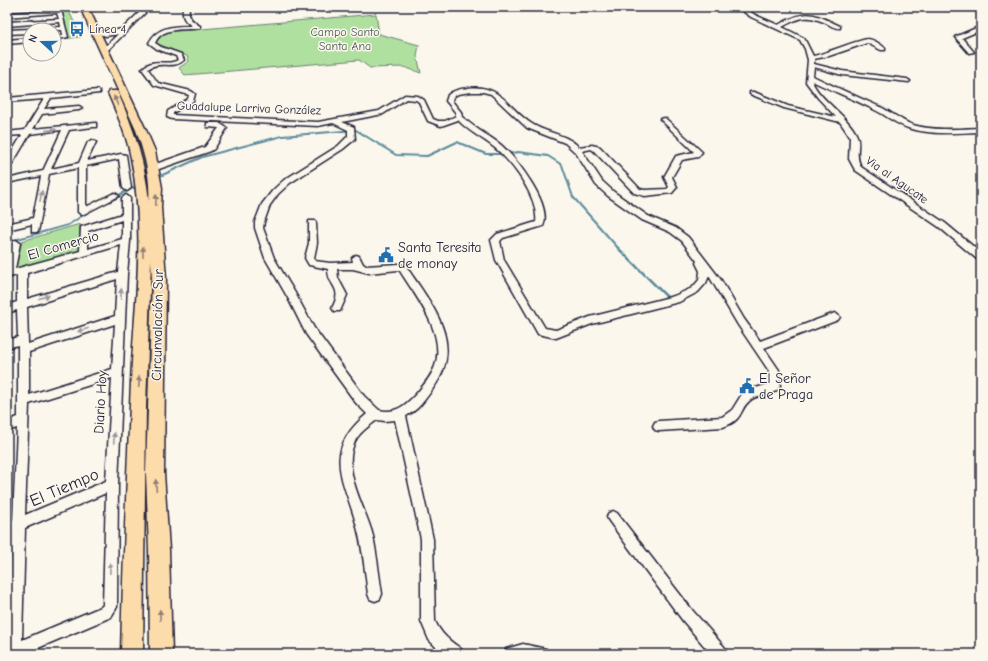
<svg xmlns="http://www.w3.org/2000/svg" width="988" height="661" font-family="'Comic Neue',sans-serif">
<style>
.green{fill:#b0e0a0;stroke:#69816e}
.lines{fill:none;stroke-linecap:round;stroke-linejoin:round}
.stream-far1{stroke:#5a8a9c;stroke-width:2}
.stream{stroke:#5a8a9c;stroke-width:2.5}
.minor-casing{stroke:#22223b;stroke-width:3}
.highway-casing{stroke:#22223b;stroke-width:3}
.minor{fill:#fbf7ec;fill-rule:evenodd}
.highway{fill:#fddcac;fill-rule:evenodd}
.oneway{fill:#907f74}
.oneway2{fill:#99979c}
.labels{text-anchor:middle;stroke-width:3;stroke-linejoin:round;paint-order:stroke}
.far-poi-label{font-size:12px;fill:#22223b;stroke:#fbf7ec;text-anchor:start}
.far-park-label{font-size:12px;fill:#4d5b59;stroke:#fbf7ec}
.far-street-label{font-size:12px;fill:#22223b;stroke:#fbf7ec}
.street-label{font-size:14px;fill:#22223b;stroke:#fbf7ec}
.poi-label{font-size:14px;fill:#22223b;stroke:#fbf7ec;text-anchor:start}
.near-street-label{font-size:17px;fill:#22223b;stroke:#fbf7ec}
</style>
<rect width="100%" height="100%" fill="#fbf7ec"/>
<filter id="ink" filterUnits="userSpaceOnUse"><feTurbulence type="fractalNoise" baseFrequency=".025" numOctaves="2"/><feDisplacementMap in="SourceGraphic" scale="8" xChannelSelector="R" yChannelSelector="G"/><feConvolveMatrix kernelMatrix="1 2 1 2 8 2 1 2 1" color-interpolation-filters="sRGB"/></filter>
<g filter="url(#ink)">
<!-- green -->
<g class="green">
<polygon points="60,7 67,7 81,37 61,39 68,36"/>
<polygon points="376,14 379,34 419,45 417,56 421,73 404,67 370,68 359,60 185,75 179,68 189,61 187,56 156,43 159,37 167,32"/>
<polygon points="80,224 79,252 18,270 16,268 22,241"/>
</g>
<g class="lines">
<!-- stream-far1 -->
<g class="stream-far1">
<polyline points="508,154 518,152 548,156 562,165 573,197 619,249"/>
<polyline points="158,177 202,157 282,136 356,130 396,155 427,156 457,142 486,154 503,154"/>
<polyline points="117,196 137,186"/>
<polyline points="7,242 68,225 88,212"/>
</g>
<!-- stream -->
<polyline class="stream" points="618,248 669,299"/>
<!-- minor casing -->
<g class="minor-casing">
<g id="minor">
<polygon points="145,7 151,7 107,51 107,56 103,56 101,51 118,34 106,36 93,32 93,30 106,32 122,29"/>
<path d="M183 7H189C188 18 191 20 200 26V28C185 31 163 25 155 43L161 47 181 54 184 60C174 70 159 60 148 69L158 83 191 91 195 94 193 101 173 113V115L318 122 379 111 405 95 418 96 424 100 433 119 438 121H445L456 116V113L446 101 448 95C454 90 460 89 468 88 502 84 508 109 532 124 548 134 565 133 579 147L592 145 600 147 640 189 645 190 667 189 669 187 664 177 676 156 694 152 660 119 665 118 702 152 698 157 682 160 672 177 677 187 672 193 645 196 634 193 594 151 591 149 582 151 602 181 614 192 648 216 676 228 688 237 721 280 744 319 760 341 835 313 840 317 838 320 764 348 779 370 780 386C776 396 760 393 752 399 738 408 746 419 723 427L659 431 655 430 653 426 655 422 659 421 722 417 732 410 742 394 749 390 769 384V371L738 325 709 276 706 283 698 292 679 302 592 324 556 338 538 334 496 260 491 240 497 234 536 222C539 198 513 163 495 148 483 138 469 132 458 120L441 126 428 121 419 102 416 100 406 99 383 114 342 122 354 127 355 139 343 149 290 183 278 194 270 205 264 222 263 228 274 258 295 293 314 328 364 396 379 410C395 414 405 406 416 394 423 386 431 377 435 366 446 333 416 297 400 271L398 270 369 273 353 269H337L338 278 347 295 340 311H334L332 308C344 286 328 288 328 269L309 265 305 258 309 243V221H315L316 223 317 243 314 258 315 261 330 263 353 262 352 258 356 255 359 256 363 264 366 266 398 264 406 266C432 306 467 344 432 390 425 400 417 411 406 416L433 539 435 621C439 630 445 637 453 643 458 647 462 648 464 654H443L429 640 421 621V539L395 420 385 421 377 420C369 426 357 434 354 444 342 473 366 508 373 536 377 555 379 575 382 594L380 599 375 601 370 599 368 594C365 572 363 549 357 527 345 480 320 453 367 414L356 403 306 334 288 298 265 258 255 228V222L262 204 273 190 284 180 338 146 348 136V130L333 123 318 126 172 119 167 117 168 111 188 99 189 95 154 85 142 69C154 56 166 67 178 60L176 56 157 49 149 43C157 26 175 26 192 26 183 20 182 16 183 7ZM471 92H483L491 94 527 128 565 143 576 153 596 185 608 196 642 220 670 232 682 241 697 261 696 263 700 271 699 280 692 288 674 296 590 317 556 330 545 328 504 260 500 241 503 238 543 226C553 205 516 158 501 145 490 136 477 130 466 120L462 117 461 112 452 101 453 97 458 94Z"/>
<path d="M737 7H744L755 15 778 25C807 9 811 12 840 26V28C835 29 830 25 826 23 806 14 800 17 782 27L804 38 813 56C825 54 860 39 868 39 875 40 880 44 885 48V50H881L867 43 829 56 814 59V64L842 71 907 79 910 81 909 82 842 75 814 67 813 76C835 87 856 96 878 106 890 111 900 120 913 125 933 131 960 129 981 128V132C958 133 933 135 911 129 897 125 886 115 873 109 853 99 833 91 812 81 819 100 849 116 857 136 861 146 854 154 861 167L945 223 981 253V261L978 260 939 227 855 170 849 159 850 137 840 122 784 108 750 94V92H754L788 106 836 117 818 98 806 82 808 60 805 49 800 40 751 17Z"/>
<polygon points="61,10 68,37 54,40 54,36 63,35 62,30 38,30 41,28 61,27 60,22 7,26 7,22 59,19 57,13 7,17 7,13"/>
<polygon points="981,26 981,30 962,38 974,52 969,53 955,37"/>
<polygon points="7,30 30,29 32,30 30,30 30,33 7,34"/>
<polygon points="30,38 30,42 7,44 7,40"/>
<polygon points="98,90 100,91 100,93 51,98 44,109 79,106 82,108 79,110 42,114 33,129 96,123 96,127 93,127 69,130 51,169 79,163 88,142 92,140 96,142 87,161 121,154 126,155 131,188 127,191 123,188 119,159 86,166 86,207 112,194 115,193 119,196 82,215 78,212 78,168 49,174 38,232 32,232 32,224 7,230 7,224 33,218 41,176 7,183 7,179 43,171 62,130 30,134 11,166 7,168 7,160 22,135 7,136 7,132 25,130 44,99 7,102 7,98"/>
<polygon points="207,123 219,123 227,128 214,149 211,151 156,170 150,170 150,166 205,147 219,128 207,127"/>
<path d="M126 195 130 198V241L127 274 118 484 117 607 111 617 24 654H14L10 652 8 647 12 533 7 535V523L13 520 17 428 7 431V421L18 417V345L7 348V340L18 337 17 310 7 313V305L17 302V275L7 278V266L12 243 16 240 20 243 15 269 80 251 81 227 122 214V198ZM122 220V239L88 249V231ZM121 245 118 272 27 299V273ZM117 279 115 316 28 344 27 307ZM115 324 112 369 29 395V352ZM112 378 106 481 25 515 29 404ZM106 493 103 605 101 607 22 640 25 528Z"/>
<polygon points="613,511 617,513 693,611 726,649 728,654 711,654 683,621 609,521 607,517 609,513"/>
<polygon points="523,644 546,649 548,654 504,654 506,649"/>
</g>
</g>
<!-- highway casing -->
<g class="highway-casing">
<path id="highway" d="M80 7H88L146 130 155 151 162 188 161 207 166 279 164 473 169 550 172 654H150L149 550 146 473 152 279 151 260 146 407 143 654H121C123 563 127 473 131 382 134 308 146 232 131 158 127 136 117 114 108 93L109 91H117L118 93C134 129 145 162 149 201 151 177 144 153 136 130Z"/>
</g>
<!-- minor -->
<use href="#minor" class="minor"/>
<!-- highway -->
<use href="#highway" class="highway"/>
</g>
<!-- one-way arrows -->
<defs><path id="oneway-solid" d="M-6-.8H1V-3.2L6.5 0L1 3.2V.8H-6Z"/></defs>
<g class="oneway">
<use href="#oneway-solid" transform="translate(116 101) rotate(-113)"/>
<use href="#oneway-solid" transform="translate(156 200) rotate(-87)"/>
<use href="#oneway-solid" transform="translate(143 252) rotate(-90)"/>
<use href="#oneway-solid" transform="translate(139 382) rotate(-88)"/>
<use href="#oneway-solid" transform="translate(156 485) rotate(-93)"/>
<use href="#oneway-solid" transform="translate(160 615) rotate(-91)"/>
</g>
<g class="oneway2">
<use href="#oneway-solid" transform="translate(51 130) rotate(-5)"/>
<use href="#oneway-solid" transform="translate(41 196) rotate(-79)"/>
<use href="#oneway-solid" transform="translate(121 294) rotate(-88)"/>
<use href="#oneway-solid" transform="translate(44 297) rotate(-17)"/>
<use href="#oneway-solid" transform="translate(83 330) rotate(162)"/>
<use href="#oneway-solid" transform="translate(114 438) rotate(-88)"/>
<use href="#oneway-solid" transform="translate(110 568) rotate(-89)"/>
</g>
</g>
<!-- icons -->
<defs>
<g id="bus-bare" transform="scale(1.2)"><path d="M-5-6H5V4H4V6H2V4H-2V6H-4V4H-5ZM-3.5-4V0h7V-4ZM-3.5 1.2v1.5H-2V1.2ZM2 1.2v1.5H3.5V1.2Z" fill="#1f6fb2" stroke="#fbf7ec" stroke-width="2.5" paint-order="stroke"/></g>
<g id="civic-bare" transform="scale(1.2)"><path d="M-.6-6.5H3V-4.5H.6V-3L4-1V1h2V6H-6V1h2V-1L-.6-3ZM-1.2 2.5V6h2.4V2.5Z" fill="#1f6fb2" stroke="#fbf7ec" stroke-width="2.5" paint-order="stroke"/></g>
</defs>
<g fill-rule="evenodd">
<use href="#bus-bare" x="77" y="29"/>
<use href="#civic-bare" x="386" y="255"/>
<use href="#civic-bare" x="747" y="386"/>
</g>
<g class="labels">
<!-- far-poi labels -->
<g class="far-poi-label">
<text x="89" y="33">Línea 4</text>
</g>
<!-- far-park labels -->
<g class="far-park-label">
<text x="345" y="36">Campo Santo<tspan x="345" dy="14">Santa Ana</tspan></text>
</g>
<!-- far-street labels -->
<g class="far-street-label">
<text transform="translate(249 108) rotate(2)" y="4">Guadalupe Larriva González</text>
<text transform="translate(897 180) rotate(35)" y="4">Via al Agucate</text>
</g>
<!-- street labels -->
<g class="street-label">
<text transform="translate(63 245) rotate(-16)" y="5">El Comercio</text>
<text transform="translate(157 325) rotate(-89)" y="5">Circunvalación Sur</text>
<text transform="translate(100 402) rotate(-87)" y="5">Diario Hoy</text>
</g>
<!-- poi labels -->
<g class="poi-label">
<text x="398" y="252">Santa Teresita<tspan x="398" dy="16">de monay</tspan></text>
<text x="759" y="383">El Señor<tspan x="759" dy="16">de Praga</tspan></text>
</g>
<!-- near-street labels -->
<g class="near-street-label">
<text transform="translate(64 487) rotate(-23)" y="6">El Tiempo</text>
</g>
</g>
<!-- margin -->
<rect width="988" height="661" fill="none" stroke="#fbf7ec" stroke-width="24"/>
<rect x="12" y="12" width="964" height="637" fill="none" stroke="#22223b" stroke-width="1.5" filter="url(#ink)"/>
<!-- north arrow -->
<g transform="translate(42 42) rotate(291)"><circle r="19" fill="#fbf7ec" stroke="#a4a2a5"/>
<path d="M0-3L7 15L0 10L-7 15Z" fill="#1f6fb2"/>
<text y="-6" font-size="11" font-weight="bold" text-anchor="middle" fill="#22223b">N</text>
</g>
</svg>
